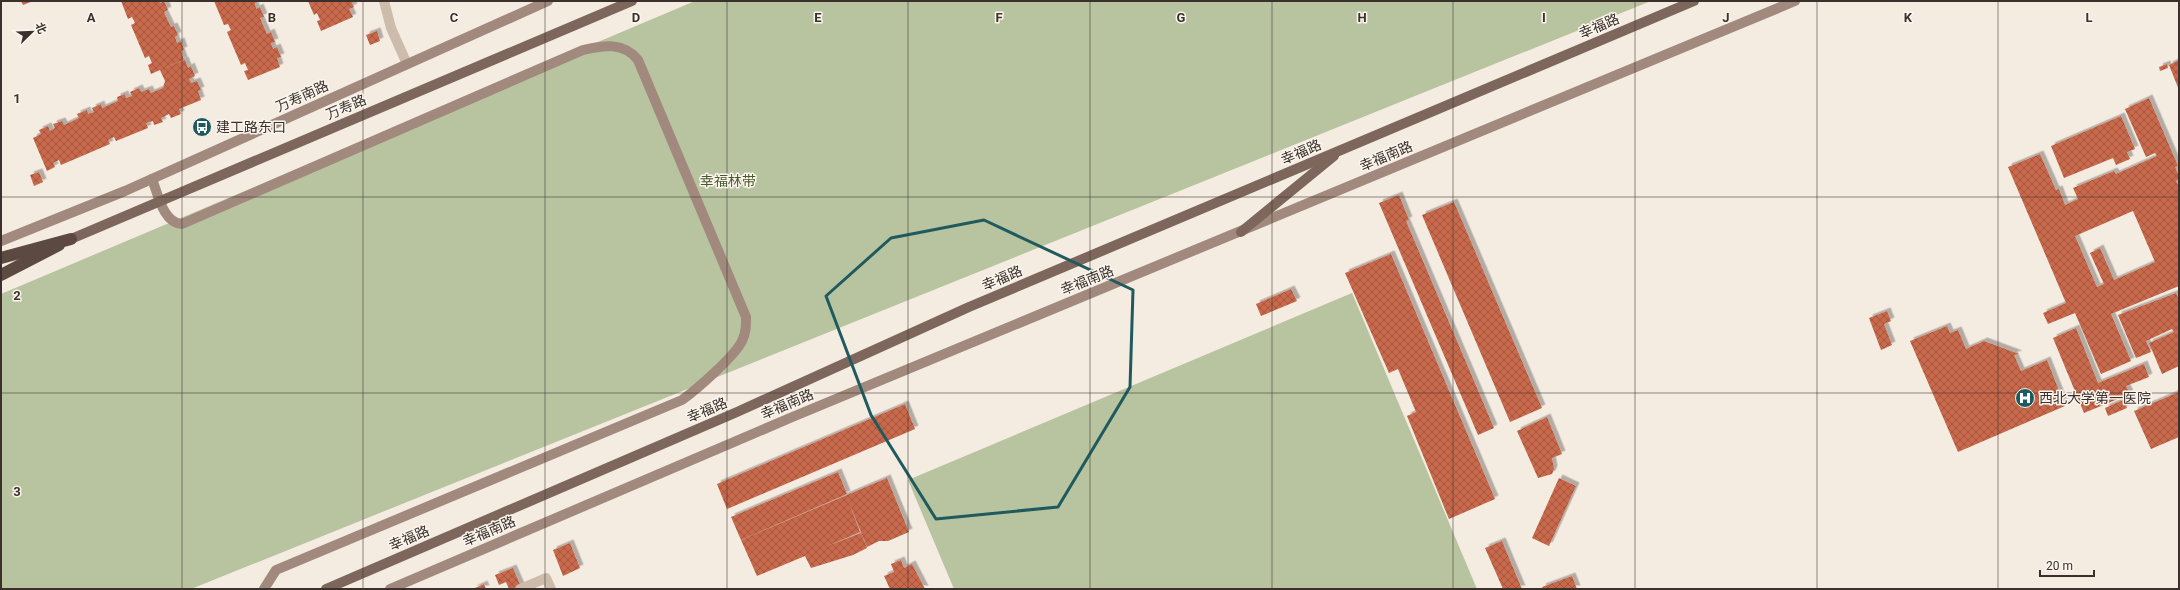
<svg xmlns="http://www.w3.org/2000/svg" width="2180" height="590" font-family="Roboto,'Noto Sans SC',sans-serif">
<style>
.green{fill:#b8c4a0}
.building{fill:url(#building-cross-hatch);fill-rule:evenodd;filter:url(#shadow)}
.lines{fill:none;stroke-linecap:round;stroke-linejoin:round}
.street{stroke:#cdbbac;stroke-width:10}
.secondary{stroke:#a18a7d;stroke-width:10}
.primary{stroke:#7d675c;stroke-width:10}
.highway{stroke:#5c4a42;stroke-width:12}
.primary-bridge{stroke:#7d675c;stroke-width:10}
.highway-bridge{stroke:#5c4a42;stroke-width:12}
.marked{fill:none;stroke:#1f5a5e;stroke-width:3;stroke-linejoin:round}
.grid{fill:none;stroke:#3b302b;stroke-width:1;stroke-opacity:0.55}
.labels{text-anchor:middle;stroke-width:3;stroke-linejoin:round;paint-order:stroke}
.street-label{font-size:14px;fill:#3b302b;stroke:#fbf5ee}
.poi-label{font-size:14px;fill:#3b302b;stroke:#fbf5ee;text-anchor:start}
.park-label{font-size:14px;fill:#4a5a2e;stroke:#fbf5ee}
.grid-label{font-size:13px;text-anchor:middle;font-weight:bold;fill:#3b302b;stroke:#fbf5ee;stroke-width:3;stroke-linejoin:round;paint-order:stroke}
</style>
<defs>
<pattern id="building-cross-hatch" width="8" height="8" patternUnits="userSpaceOnUse"><rect width="8" height="8" fill="#c8694b"/><path d="M0 0l8 8M0 8l8-8" fill="none" stroke="#a4573f"/></pattern>
<filter id="shadow"><feDropShadow dx="3.5" dy="-3.5" stdDeviation="0" flood-color="#0004"/></filter>
</defs>
<rect width="100%" height="100%" fill="#f4ebe1"/>
<!-- green -->
<g class="green">
<polygon points="695,1 1651,1 191,589 1,589 1,294"/>
<polygon points="1352,293 1477,589 954,589 908,480"/>
</g>
<!-- building -->
<g class="building">
<polygon points="21,1 33,1 23,5"/>
<polygon points="121,1 159,1 160,3 164,1 168,10 164,12 171,27 174,26 178,35 175,37 177,43 181,41 184,50 181,51 184,60 161,69 185,60 188,68 191,66 195,76 189,79 191,83 197,81 201,90 198,91 201,100 179,109 181,114 171,118 169,114 161,118 163,122 154,125 153,121 146,123 148,128 116,141 114,137 108,140 110,144 61,165 59,160 53,163 55,167 47,171 33,138 41,134 39,130 48,126 50,131 55,128 53,124 62,121 64,125 79,118 77,114 87,110 88,114 94,112 92,108 101,104 102,108 118,101 117,97 125,94 126,98 132,96 130,92 139,88 141,92 149,89 151,93 163,88 165,81 160,70 151,74 148,65 152,63 149,56 145,58 131,25 135,23 132,17 128,19"/>
<polygon points="214,1 260,1 255,3 256,9 260,7 264,17 260,18 267,34 271,32 275,42 271,43 273,49 277,47 281,57 277,58 280,67 248,80 244,71 248,70 245,63 241,65 227,32 231,30 228,24 224,25"/>
<polygon points="308,1 351,1 354,7 349,9 353,17 321,31 317,21 320,20 317,13 314,15"/>
<polygon points="377,31 380,41 370,45 366,35"/>
<polygon points="2179,60 2179,90 2169,65"/>
<polygon points="2167,64 2168,68 2160,71 2159,67"/>
<path d="M2149 98 2178 166 2175 167 2179 176V179L2176 181 2179 187V286L2111 314 2131 361 2101 374 2075 313 2048 324 2043 313 2066 303 2008 167 2040 154 2056 190 2059 189 2065 205 2078 199 2073 188 2114 171 2116 174 2157 156 2155 153 2146 157 2125 109ZM2133 211 2155 262 2114 280 2100 248 2090 253 2104 284 2097 287 2075 236Z"/>
<polygon points="2121,116 2135,149 2127,152 2130,159 2116,165 2113,158 2064,178 2051,146"/>
<polygon points="39,172 43,182 34,186 30,175"/>
<polygon points="1399,195 1409,220 1406,221 1494,428 1478,435 1379,203"/>
<polygon points="1454,202 1542,408 1510,422 1422,215"/>
<polygon points="1391,254 1495,499 1449,519 1407,416 1416,412 1398,369 1389,373 1345,273"/>
<polygon points="1291,289 1297,301 1261,316 1256,304"/>
<polygon points="2176,293 2179,300 2179,366 2162,374 2149,343 2174,332 2172,329 2146,341 2151,352 2136,358 2118,315"/>
<polygon points="1887,311 1891,321 1884,324 1892,345 1881,350 1869,318"/>
<polygon points="1947,326 1950,333 1958,330 1966,349 1984,341 2019,354 2014,355 2021,371 2047,360 2065,406 1958,452 1910,341"/>
<polygon points="2076,328 2098,383 2144,364 2149,377 2126,386 2130,394 2084,413 2053,338"/>
<polygon points="2179,392 2179,437 2151,449 2134,411"/>
<polygon points="2123,400 2127,408 2108,416 2105,408"/>
<polygon points="905,404 915,429 727,509 717,484"/>
<polygon points="1547,417 1562,454 1552,458 1554,469 1552,474 1538,478 1517,431"/>
<polygon points="838,472 847,494 741,540 731,517"/>
<polygon points="887,478 909,532 888,541 879,541 867,547 848,500 860,532 825,547 861,533 867,548 853,555 811,568 805,556 757,576 741,540"/>
<polygon points="1559,478 1576,486 1549,546 1532,538"/>
<polygon points="1502,541 1522,589 1503,589 1485,548"/>
<polygon points="570,543 580,568 563,576 553,550"/>
<polygon points="901,560 904,568 912,564 925,589 890,589 884,576 894,572 891,564"/>
<polygon points="513,568 522,589 509,589 506,582 499,585 495,575"/>
<polygon points="1572,576 1577,589 1543,589 1542,587"/>
<polygon points="484,584 486,589 473,589"/>
</g>
<g class="lines">
<!-- street -->
<g class="street">
<polyline points="384,1 391,28 407,64"/>
<polyline points="520,589 546,578 551,589"/>
</g>
<!-- secondary -->
<g class="secondary">
<path d="M152 179C158 194 163 223 182 224L583 50C604 45 624 42 638 60L746 317C746 326 746 333 742 341 735 356 696 390 682 400L276 570 264 589"/>
<polyline points="1,241 125,191 548,1"/>
<polyline points="390,589 790,418 1795,1"/>
</g>
<!-- primary -->
<g class="primary">
<polyline points="1241,232 1334,156"/>
<polyline points="326,589 737,412 969,307 1694,1"/>
</g>
<!-- highway -->
<polyline class="highway" points="1,275 59,245"/>
<!-- primary-bridge -->
<polyline class="primary-bridge" points="71,239 632,1"/>
<!-- highway-bridge -->
<polyline class="highway-bridge" points="1,258 71,239"/>
</g>
<!-- marked area -->
<path class="marked" d="M984 220 1133 290 1130 387 1058 507 936 519 871 415 826 296 891 238Z"/>
<!-- grid -->
<path class="grid" d="M182 1V589M363 1V589M545 1V589M727 1V589M908 1V589M1090 1V589M1272 1V589M1453 1V589M1635 1V589M1817 1V589M1998 1V589M1 197H2179M1 393H2179"/>
<!-- icons -->
<defs>
<g id="bus-disc" transform="scale(1)"><circle r="9.5" fill="#1f5a5e" stroke="#fbf5ee"/><path d="M-5-6H5V4H4V6H2V4H-2V6H-4V4H-5ZM-3.5-4V0h7V-4ZM-3.5 1.2v1.5H-2V1.2ZM2 1.2v1.5H3.5V1.2Z" fill="#fff"/></g>
<g id="hospital-disc" transform="scale(1)"><circle r="9.5" fill="#1f5a5e" stroke="#fbf5ee"/><path d="M-5-5h3v3.5h4V-5h3V5h-3V1.5h-4V5h-3Z" fill="#fff"/></g>
</defs>
<g fill-rule="evenodd">
<use href="#bus-disc" x="202" y="127"/>
<use href="#hospital-disc" x="2025" y="398"/>
</g>
<g class="labels">
<!-- street labels -->
<g class="street-label">
<text transform="translate(1599 26) rotate(-23)" y="5">幸福路</text>
<text transform="translate(302 96) rotate(-24)" y="5">万寿南路</text>
<text transform="translate(346 107) rotate(-23)" y="5">万寿路</text>
<text transform="translate(1301 152) rotate(-23)" y="5">幸福路</text>
<text transform="translate(1386 156) rotate(-23)" y="5">幸福南路</text>
<text transform="translate(1002 278) rotate(-23)" y="5">幸福路</text>
<text transform="translate(1087 280) rotate(-22)" y="5">幸福南路</text>
<text transform="translate(787 404) rotate(-23)" y="5">幸福南路</text>
<text transform="translate(707 410) rotate(-23)" y="5">幸福路</text>
<text transform="translate(489 531) rotate(-23)" y="5">幸福南路</text>
<text transform="translate(409 538) rotate(-23)" y="5">幸福路</text>
</g>
<!-- poi labels -->
<g class="poi-label">
<text x="216" y="132">建工路东口</text>
<text x="2039" y="403">西北大学第一医院</text>
</g>
<!-- park labels -->
<g class="park-label">
<text x="728" y="186">幸福林带</text>
</g>
</g>
<g class="grid-label">
<text x="91" y="22">A</text>
<text x="272" y="22">B</text>
<text x="454" y="22">C</text>
<text x="636" y="22">D</text>
<text x="818" y="22">E</text>
<text x="999" y="22">F</text>
<text x="1181" y="22">G</text>
<text x="1362" y="22">H</text>
<text x="1544" y="22">I</text>
<text x="1726" y="22">J</text>
<text x="1908" y="22">K</text>
<text x="2089" y="22">L</text>
<text x="17" y="103">1</text>
<text x="17" y="300">2</text>
<text x="17" y="496">3</text>
</g>
<!-- border -->
<rect width="2180" height="590" fill="none" stroke="#3b302b" stroke-width="4"/>
<!-- north arrow -->
<g transform="translate(32 32) rotate(67)" stroke="#fbf5ee" stroke-width="3" paint-order="stroke">
<path d="M0-3L7 15L0 10L-7 15Z" fill="#3b302b"/>
<text y="-6" font-size="11" font-weight="bold" text-anchor="middle" fill="#3b302b">北</text>
</g>
<!-- scale -->
<path d="M2040 570v6h54v-6" fill="none" stroke="#3b302b" stroke-width="2"/>
<text x="2046" y="570" font-size="12" fill="#3b302b" stroke="#fbf5ee" stroke-width="3" paint-order="stroke">20 m</text>
</svg>
